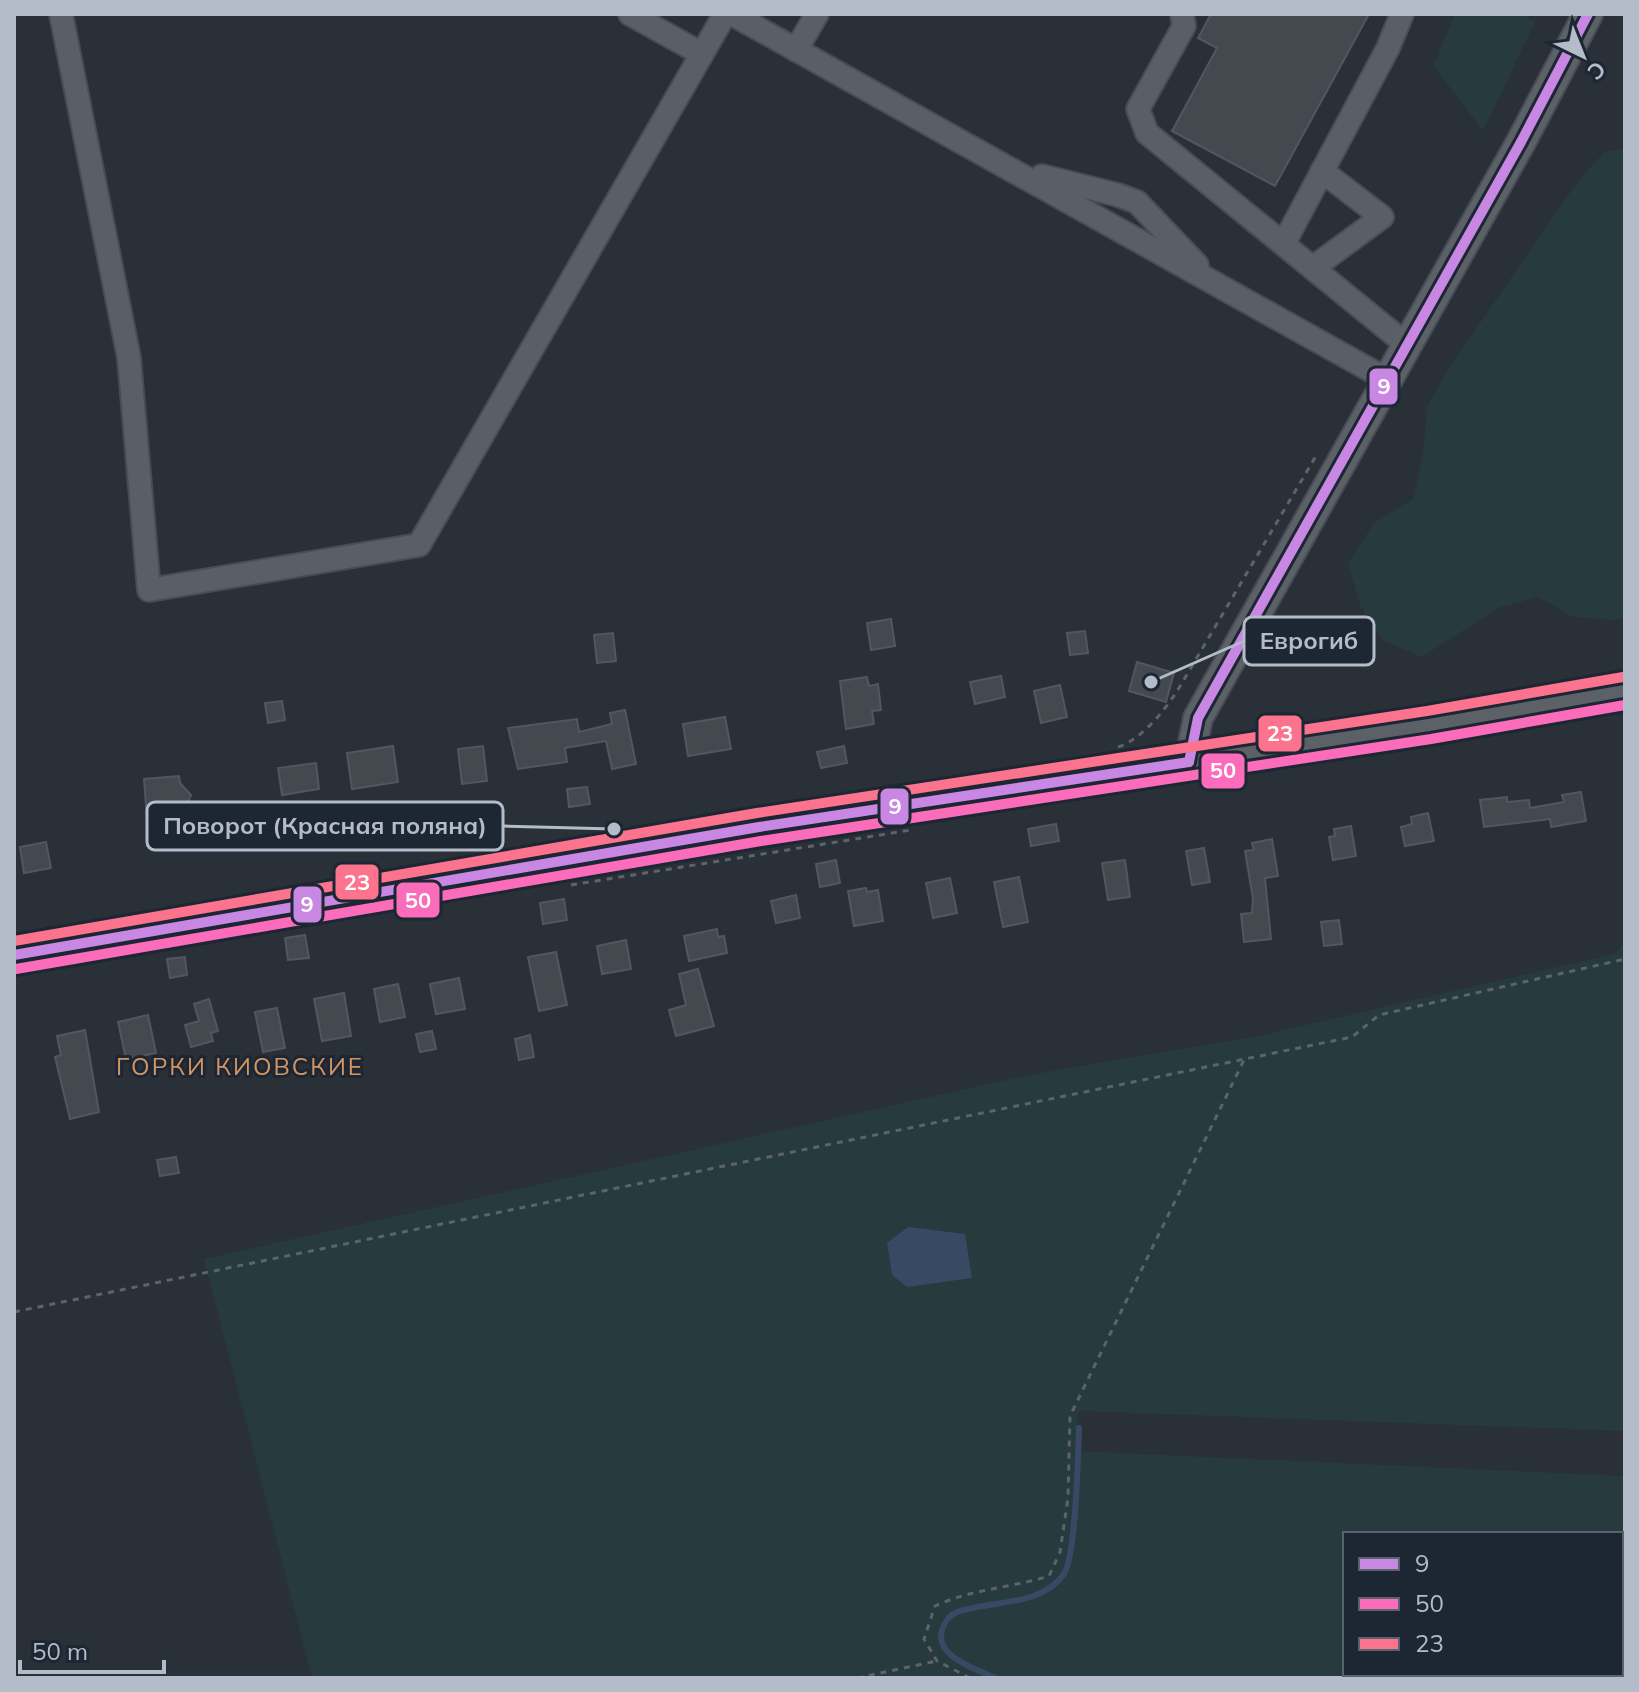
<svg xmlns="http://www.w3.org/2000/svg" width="1639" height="1692" font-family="Mulish,sans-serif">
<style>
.green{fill:#273a3e;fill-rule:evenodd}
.water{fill:#384963}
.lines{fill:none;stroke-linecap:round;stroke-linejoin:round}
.stream{stroke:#384963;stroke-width:6}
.building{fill:#444950;stroke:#52575f;stroke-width:2}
.minor-casing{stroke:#484c53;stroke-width:26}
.major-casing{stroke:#484c55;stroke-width:32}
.path{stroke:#5d636a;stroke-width:3;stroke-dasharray:6 6;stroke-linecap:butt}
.minor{stroke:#5a5e66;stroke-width:22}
.major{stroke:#5c6168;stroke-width:28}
.bus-1-casing{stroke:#1d2633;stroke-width:16}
.bus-2-casing{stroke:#1d2633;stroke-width:16}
.bus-3-casing{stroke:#1d2633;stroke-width:16}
.bus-1{stroke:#c787e3;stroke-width:10}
.bus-2{stroke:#fb6dba;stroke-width:10}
.bus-3{stroke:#fc738d;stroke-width:10}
.labels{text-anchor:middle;stroke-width:6;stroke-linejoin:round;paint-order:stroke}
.neighbourhood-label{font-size:24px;letter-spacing:2px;fill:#d59563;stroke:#1d2633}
.leader{fill:none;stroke:#b4bcc9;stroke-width:3}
.callout-dot{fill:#b4bcc9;stroke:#1d2633;stroke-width:3}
.callout{fill:#1d2633;stroke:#b4bcc9;stroke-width:3}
.callout-label{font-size:24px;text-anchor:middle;font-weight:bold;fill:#b4bcc9}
.line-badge{stroke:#1d2633;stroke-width:3}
.badge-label{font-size:22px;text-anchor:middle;font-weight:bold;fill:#fff}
</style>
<rect width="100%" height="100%" fill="#2a3038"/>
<!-- green -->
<g class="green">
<polygon points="1455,14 1522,14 1535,22 1483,131 1434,66"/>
<polygon points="1625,149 1625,617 1615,620 1573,617 1538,597 1498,608 1422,657 1384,641 1360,605 1348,563 1374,523 1413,499 1423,456 1427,407 1449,368 1575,185 1605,151"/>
<path d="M1625 943V1431L1078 1411 1077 1451 1625 1476V1678H312L204 1259 1029 1075 1258 1036 1614 954ZM1345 1534H1621V1674H1345Z"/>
</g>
<!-- water -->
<polygon class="water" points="908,1227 965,1234 972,1278 907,1287 892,1275 887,1243"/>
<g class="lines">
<!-- stream -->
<path class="stream" d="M996 1678C978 1670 934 1657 942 1630 944 1622 950 1615 957 1612 991 1600 1041 1607 1064 1574 1076 1555 1078 1456 1079 1428"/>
</g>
<!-- building -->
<g class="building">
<polygon points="1211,14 1369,14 1275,186 1172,131 1217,48 1198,38"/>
<polygon points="891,619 895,646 871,650 867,623"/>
<polygon points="1085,631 1088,653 1070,655 1067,633"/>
<polygon points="613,633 616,661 597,663 594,635"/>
<polygon points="1137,662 1174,673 1166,702 1129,691"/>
<polygon points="1001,676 1005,697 975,704 970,682"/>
<polygon points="867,677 869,686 878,684 881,710 872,711 874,724 846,729 840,681"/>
<polygon points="1060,685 1067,717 1041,723 1034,691"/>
<polygon points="282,701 285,720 268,723 265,703"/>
<polygon points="625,710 636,764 612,769 606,741 565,748 567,762 518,769 508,728 577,719 579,732 612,724 610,713"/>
<polygon points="725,717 731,749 688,756 683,724"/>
<polygon points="393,746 398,782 352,789 347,753"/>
<polygon points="483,746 487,781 462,784 458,749"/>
<polygon points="844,746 847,763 821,768 817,752"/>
<polygon points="316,763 319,789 282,795 278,768"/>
<polygon points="179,776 180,783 191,795 189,800 182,808 182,813 172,813 173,831 148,833 144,779"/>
<polygon points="587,787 590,804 569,807 567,789"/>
<polygon points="1581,792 1586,821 1551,827 1550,819 1484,827 1480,800 1507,797 1507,802 1529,800 1530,808 1564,802 1562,795"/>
<polygon points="1428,813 1434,841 1405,846 1401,827 1412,824 1411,817"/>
<polygon points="1056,824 1059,841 1031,846 1028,829"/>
<polygon points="1351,826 1356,856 1333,860 1329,837 1335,836 1334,829"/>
<polygon points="1272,839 1278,876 1265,878 1271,939 1244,942 1241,914 1252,913 1253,899 1245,851 1254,850 1252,843"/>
<polygon points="46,842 51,868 24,873 20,847"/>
<polygon points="1204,848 1210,882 1192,885 1186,851"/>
<polygon points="836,860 840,883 820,887 816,864"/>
<polygon points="1125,860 1130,897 1108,900 1102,863"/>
<polygon points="1019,877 1028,922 1003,927 994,882"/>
<polygon points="950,878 957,913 933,918 926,883"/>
<polygon points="866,888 867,892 878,890 883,921 854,926 848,891"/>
<polygon points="796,895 800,918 776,923 771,901"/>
<polygon points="564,899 567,920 543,924 540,903"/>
<polygon points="1339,920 1342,944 1324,946 1321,922"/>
<polygon points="717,929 718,937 724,936 727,953 689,961 684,936"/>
<polygon points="305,935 309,958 288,960 285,938"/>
<polygon points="626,940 631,969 602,974 597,946"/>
<polygon points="556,952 567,1005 539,1011 528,957"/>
<polygon points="185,957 187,975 170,978 167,959"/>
<polygon points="698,969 714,1026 676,1036 669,1010 686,1005 679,974"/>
<polygon points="459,978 465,1009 436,1014 430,984"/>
<polygon points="398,984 405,1017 380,1022 374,989"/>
<polygon points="344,993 351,1036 322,1041 314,999"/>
<polygon points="209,999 218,1031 211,1033 213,1041 191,1047 185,1025 199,1021 194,1004"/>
<polygon points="277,1008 285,1048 263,1052 255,1012"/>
<polygon points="148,1015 156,1053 126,1059 118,1022"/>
<polygon points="85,1030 99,1112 70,1119 55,1057 61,1055 57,1036"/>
<polygon points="432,1031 436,1049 420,1052 416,1034"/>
<polygon points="530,1035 534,1057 519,1060 515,1039"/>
<polygon points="176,1157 179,1173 160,1176 157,1160"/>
</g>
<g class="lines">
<!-- minor casing -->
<g class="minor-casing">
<g id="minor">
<polyline points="61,14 129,358 149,590 419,545 725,14"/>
<polyline points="630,14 702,54"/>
<polyline points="732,14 1388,380"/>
<polyline points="1182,14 1184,26 1138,109 1147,133 1407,345"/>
<polyline points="796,50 817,14"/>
<polyline points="1042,176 1118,195 1137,202 1197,265"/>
<polyline points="1284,243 1388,48 1402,14"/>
<polyline points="1314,267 1382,217 1322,171"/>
</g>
</g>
<!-- major casing -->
<g class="major-casing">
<g id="major">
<polyline points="1189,762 1198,718 1521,142 1588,14"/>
<polyline points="14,955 759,827 1429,725 1625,691"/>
</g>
</g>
<!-- path -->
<g class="path">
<path d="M1118 747C1142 739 1162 713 1176 693L1316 456"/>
<polyline points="571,885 911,830"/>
<polyline points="14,1312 1352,1037 1379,1015 1625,959"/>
<polyline points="857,1678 937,1661"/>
<path d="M970 1678 937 1661 924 1639 935 1606C971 1589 1011 1588 1049 1576L1060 1552 1068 1498 1070 1416 1244 1060"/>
</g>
<!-- minor -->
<use href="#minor" class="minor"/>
<!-- major -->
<use href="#major" class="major"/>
<!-- bus-1 casing -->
<g class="bus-1-casing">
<g id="bus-1">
<polyline points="1189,762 1198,718 1521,142 1588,14"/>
<polyline points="14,955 759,827 1189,762"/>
</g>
</g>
<!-- bus-2 casing -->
<g class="bus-2-casing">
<polyline id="bus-2" points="16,969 761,841 1431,739 1625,705"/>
</g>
<!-- bus-3 casing -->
<g class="bus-3-casing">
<polyline id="bus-3" points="14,941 757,813 1427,711 1623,677"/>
</g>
<!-- bus-1 -->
<use href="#bus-1" class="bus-1"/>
<!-- bus-2 -->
<use href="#bus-2" class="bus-2"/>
<!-- bus-3 -->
<use href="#bus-3" class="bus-3"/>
</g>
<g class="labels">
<!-- neighbourhood labels -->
<g class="neighbourhood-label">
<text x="240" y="1075">ГОРКИ КИОВСКИЕ</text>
</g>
</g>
<!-- callouts -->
<path class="leader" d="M1151 682L1244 641M614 829L503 826"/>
<g class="callout-dot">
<circle cx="1151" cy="682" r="8"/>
<circle cx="614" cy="829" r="8"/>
</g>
<g class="callout">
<rect x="1244" y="617" width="130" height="48" rx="8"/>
<rect x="147" y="802" width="356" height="48" rx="8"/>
</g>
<g class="callout-label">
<text x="1309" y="649">Еврогиб</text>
<text x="325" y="834">Поворот (Красная поляна)</text>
</g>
<g class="line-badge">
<rect x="1368" y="367" width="31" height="39" rx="8" fill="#c787e3"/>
<rect x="1257" y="714" width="46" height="39" rx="8" fill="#fc738d"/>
<rect x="1200" y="752" width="46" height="38" rx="8" fill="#fb6dba"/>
<rect x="879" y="787" width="31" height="39" rx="8" fill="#c787e3"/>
<rect x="334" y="863" width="46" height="38" rx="8" fill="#fc738d"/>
<rect x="395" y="881" width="46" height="38" rx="8" fill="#fb6dba"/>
<rect x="292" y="885" width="31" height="39" rx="8" fill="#c787e3"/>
</g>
<g class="badge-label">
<text x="1384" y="394">9</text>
<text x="1280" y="741">23</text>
<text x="1223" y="778">50</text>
<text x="895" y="814">9</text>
<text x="357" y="890">23</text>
<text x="418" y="908">50</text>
<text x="307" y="912">9</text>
</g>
<!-- border -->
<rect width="1639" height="1692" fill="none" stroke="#b4bcc9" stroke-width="32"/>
<!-- legend -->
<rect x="1343" y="1532" width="280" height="144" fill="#1d2633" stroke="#59626f" stroke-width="2"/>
<rect x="1359" y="1558" width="40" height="12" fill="#c787e3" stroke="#59626f" stroke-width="2"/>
<text x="1415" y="1572" font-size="24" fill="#b4bcc9">9</text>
<rect x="1359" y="1598" width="40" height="12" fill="#fb6dba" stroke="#59626f" stroke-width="2"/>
<text x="1415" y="1612" font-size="24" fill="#b4bcc9">50</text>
<rect x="1359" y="1638" width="40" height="12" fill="#fc738d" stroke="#59626f" stroke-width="2"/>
<text x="1415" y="1652" font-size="24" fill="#b4bcc9">23</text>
<!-- north arrow -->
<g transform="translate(1583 56) rotate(137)" stroke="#1d2633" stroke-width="6" paint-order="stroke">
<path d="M0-6L14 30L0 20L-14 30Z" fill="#b4bcc9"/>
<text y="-12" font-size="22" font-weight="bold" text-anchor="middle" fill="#b4bcc9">С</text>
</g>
<!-- scale -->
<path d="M20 1660v12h144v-12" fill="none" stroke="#b4bcc9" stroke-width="4"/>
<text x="32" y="1660" font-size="24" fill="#b4bcc9" stroke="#1d2633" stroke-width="6" paint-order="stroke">50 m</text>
</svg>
